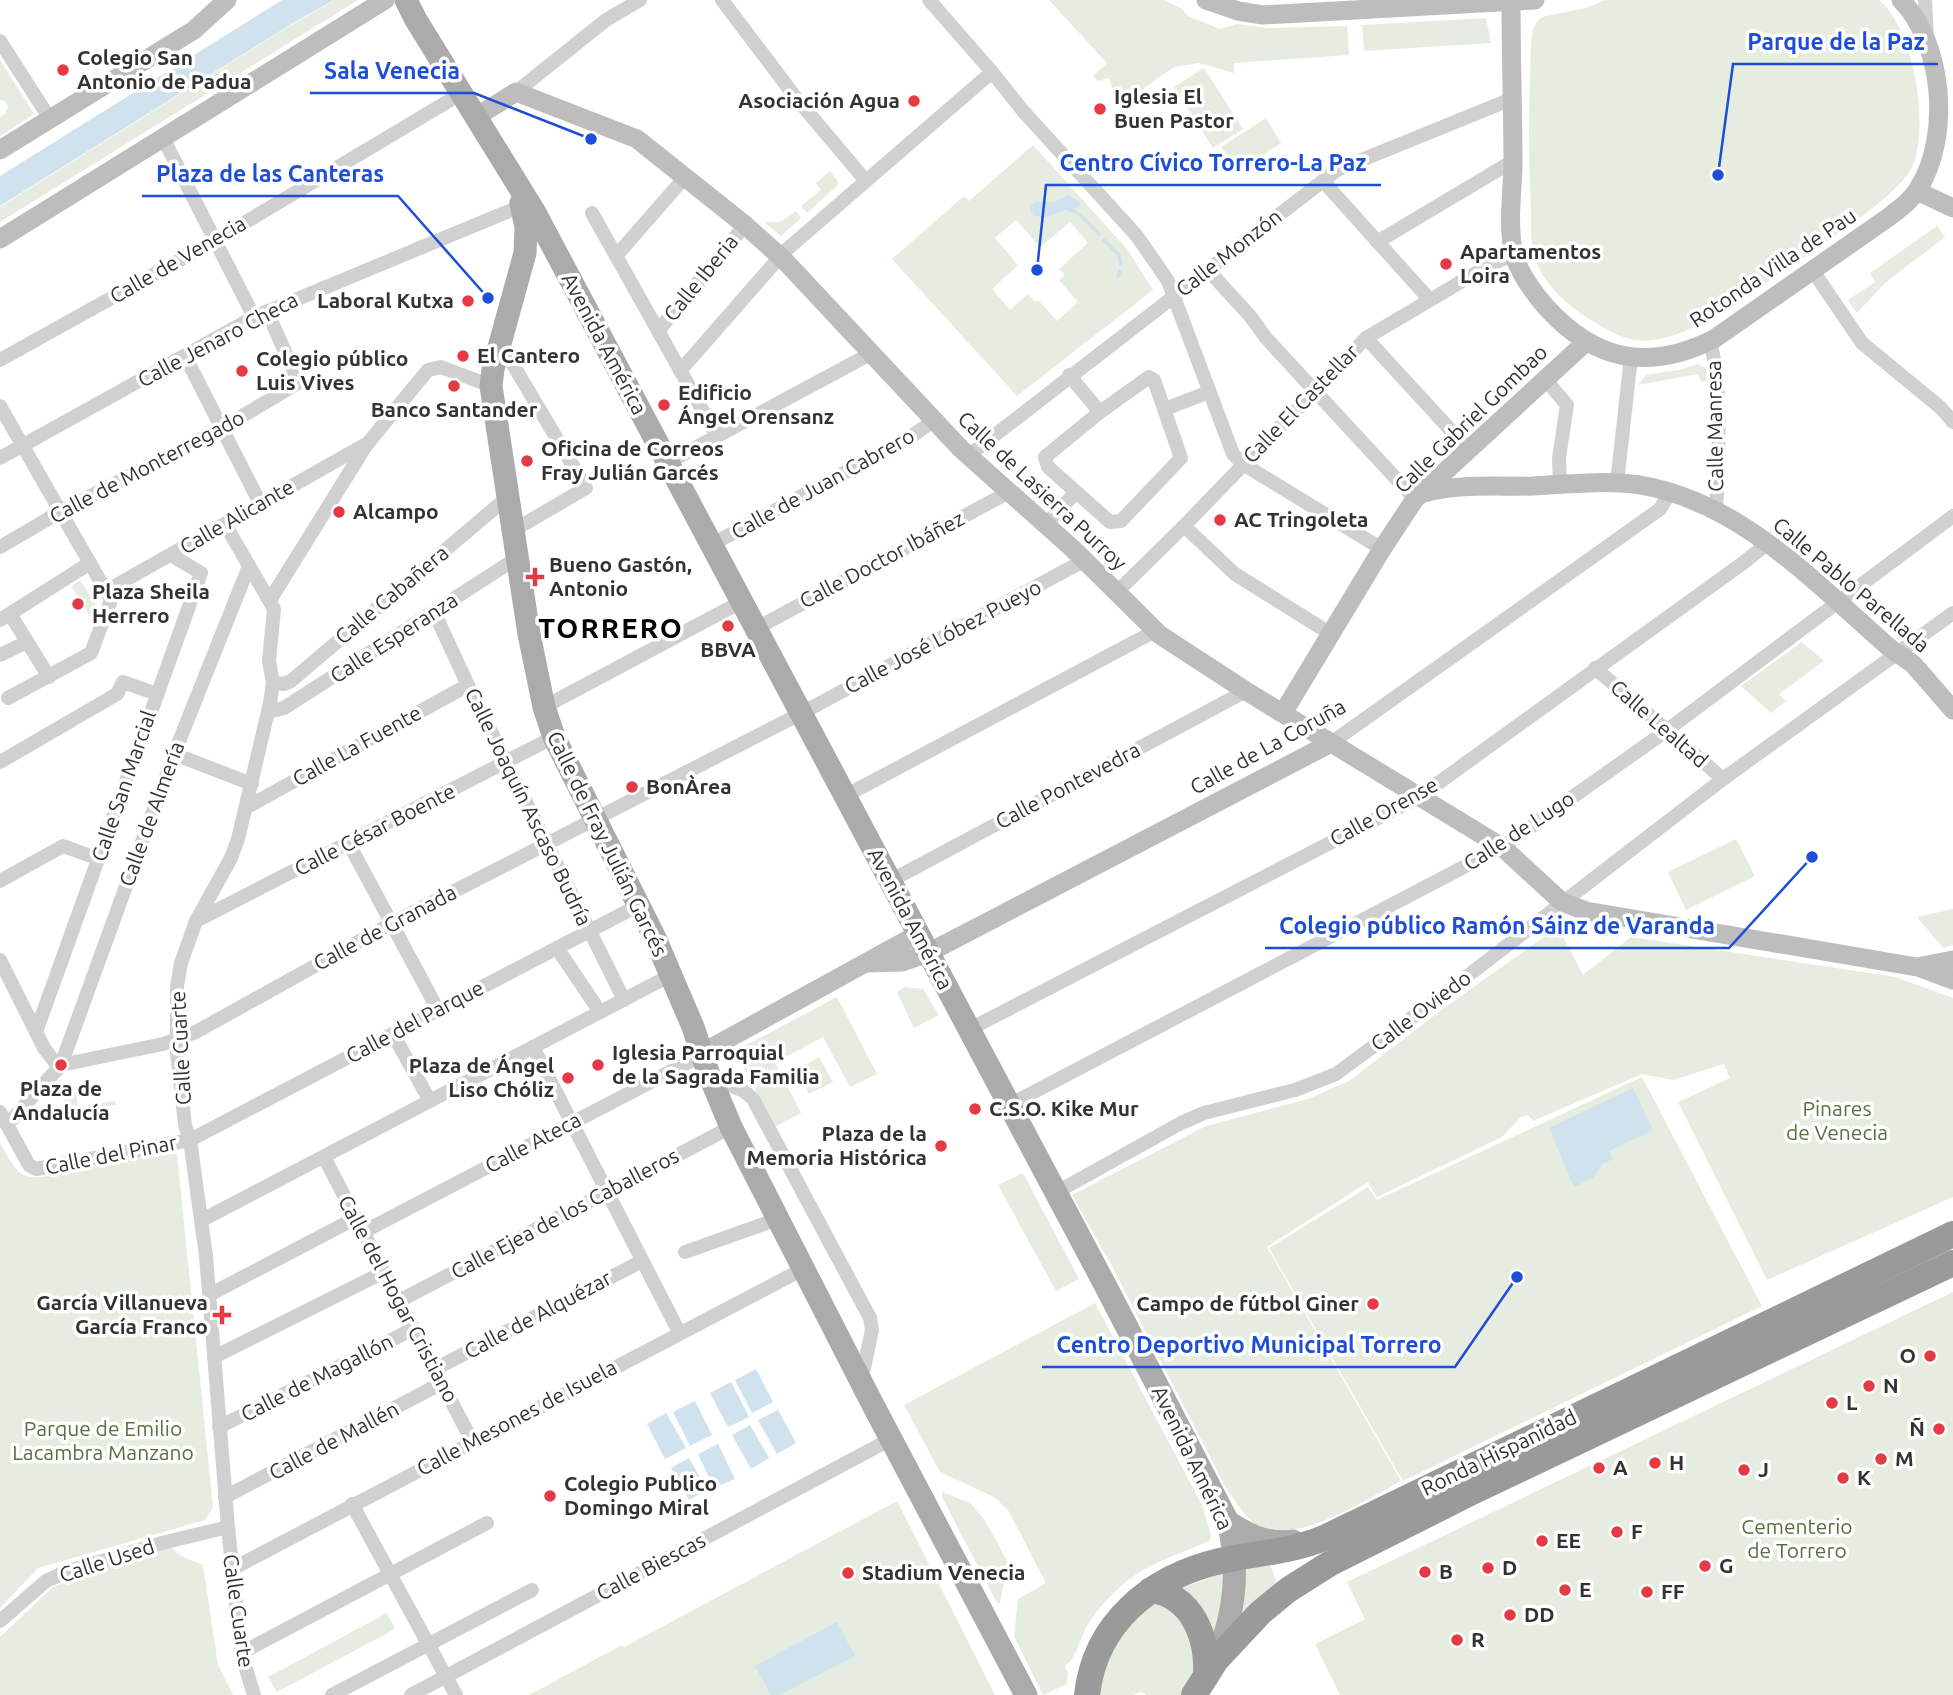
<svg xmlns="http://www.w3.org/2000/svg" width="1953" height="1695" font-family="Ubuntu,sans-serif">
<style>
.green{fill:#e6ecdf;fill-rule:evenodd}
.water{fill:#cfe2ee}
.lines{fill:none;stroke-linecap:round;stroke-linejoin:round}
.stream{stroke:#cfe2ee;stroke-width:3.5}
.street{stroke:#d0d0d0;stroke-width:14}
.secondary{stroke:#bdbdbd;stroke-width:19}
.primary{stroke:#ababab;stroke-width:23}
.highway{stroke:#9a9a9a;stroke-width:26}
.poi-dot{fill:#e63946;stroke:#fff;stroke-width:2.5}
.labels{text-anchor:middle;stroke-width:7;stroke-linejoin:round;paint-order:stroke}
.poi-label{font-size:21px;font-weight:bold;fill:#333;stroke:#fff;text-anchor:start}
.street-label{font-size:21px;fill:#333;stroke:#fff}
.park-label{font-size:21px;fill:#56703f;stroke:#fff}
.district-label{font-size:28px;font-weight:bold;letter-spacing:2px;fill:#000;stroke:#fff}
.leader{fill:none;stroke:#1d4ed8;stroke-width:2.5}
.callout-dot{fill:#1d4ed8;stroke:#fff;stroke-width:2.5}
.callout-label{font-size:23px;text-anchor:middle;font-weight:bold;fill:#1d4ed8;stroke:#fff;stroke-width:7;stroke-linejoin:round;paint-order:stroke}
</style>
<rect width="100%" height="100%" fill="#fff"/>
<!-- green -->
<g class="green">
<polygon points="335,0 358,0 0,222 0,207 286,28"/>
<polygon points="1049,0 1163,0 1181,8 1188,16 1220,29 1237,24 1267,28 1347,26 1349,55 1234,63 1234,73 1199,63 1174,67 1144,88 1134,106 1116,100 1109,78 1098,81 1093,76 1107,63"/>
<path d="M1605 0H1879C1914 28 1931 130 1911 169 1896 198 1809 254 1779 274 1745 297 1679 347 1637 340 1619 338 1604 328 1589 319 1568 305 1549 289 1538 266 1530 249 1531 227 1531 209 1528 153 1529 99 1531 44L1533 29 1539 19 1546 16 1586 8Z"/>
<polygon points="1486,18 1491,43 1364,51 1362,25"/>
<polygon points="0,60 34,114 0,136 0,117 6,113 8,106 4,101 0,100"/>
<polygon points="1204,68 1243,129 1213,148 1174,87"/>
<polygon points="1266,118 1281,143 1237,172 1221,147"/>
<path d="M1033 145 1127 249 1153 290 1017 396 892 259 964 196 969 201ZM1016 220 1040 247 1070 222 1088 243 1059 269 1065 275 1059 280 1078 302 1057 321 1038 300 1035 302 1028 294 1010 310 992 289 1018 265 995 238Z"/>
<polygon points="830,171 837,180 838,185 807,213 801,206 821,190 816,183"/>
<polygon points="796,211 801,218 781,236 764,222 780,222"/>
<polygon points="1937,226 1945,237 1885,283 1857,313 1848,300 1875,282 1870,273"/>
<polygon points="1698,364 1706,369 1706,381 1701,382 1698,374 1638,385 1646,375 1679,370"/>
<polygon points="80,580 98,608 97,617 93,620 85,608 86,599 77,595 71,587"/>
<polygon points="1802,642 1824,661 1779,694 1786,701 1771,713 1741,686"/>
<polygon points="1736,839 1755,876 1686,910 1668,872"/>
<polygon points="1953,909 1953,945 1943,948 1917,917"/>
<path d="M1558 927 1583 975 1631 937 1895 977 1953 998V1197L1767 1280 1678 1102 1730 1078 1724 1064 1673 1080 1642 1074 1533 1121 1528 1115 1521 1117 1502 1137 1377 1197 1368 1182 1267 1247 1401 1481C1369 1498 1295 1546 1260 1527 1244 1518 1235 1500 1225 1486L1113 1268 1072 1195 1206 1126 1308 1099 1349 1081 1444 1008Z"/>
<polygon points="905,987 923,989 939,1015 914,1028 897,992"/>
<polygon points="837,997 877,1074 850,1087 823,1037 775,1063 801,1113 775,1127 735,1051"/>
<polygon points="819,1057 833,1082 809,1094 796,1070"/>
<polygon points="1642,1077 1762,1306 1403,1481 1269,1248 1368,1187 1377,1200"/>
<path d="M75 1088 78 1107 115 1101 116 1105C97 1108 74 1117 60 1105Z"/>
<path d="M0 1142C18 1177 22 1183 62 1173V1170L157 1152 177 1154 213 1507 205 1520 38 1568 0 1608Z"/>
<polygon points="1023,1173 1079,1279 1056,1291 998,1185"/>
<polygon points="1953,1292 1953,1695 1340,1695 1315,1644 1365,1619 1347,1582"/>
<path d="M1095 1303 1203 1507 1211 1536C1209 1541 1210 1541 1204 1543 1178 1555 1151 1562 1127 1581 1112 1593 1098 1608 1088 1624 1080 1637 1077 1658 1065 1666L1068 1673 1067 1684 1043 1695 1014 1636 1018 1599 1046 1583 1008 1510 994 1497 940 1472 904 1405Z"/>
<polygon points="942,1492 970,1503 983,1518 996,1540 1008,1563 1000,1603 997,1603 942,1497"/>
<polygon points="897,1501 995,1695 529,1695 622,1645 624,1647"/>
<polygon points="170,1547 181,1556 203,1565 218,1665 233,1695 0,1695 0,1637 53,1587 125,1560"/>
<polygon points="1269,1562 1278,1586 1240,1619 1243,1568"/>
<polygon points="1225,1572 1226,1572 1217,1632 1210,1629 1180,1589"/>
<polygon points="1153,1603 1167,1605 1192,1634 1194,1669 1183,1695 1146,1695 1142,1692 1132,1695 1098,1695 1101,1676 1122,1631"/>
<polygon points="387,1613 395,1629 277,1692 268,1677"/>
</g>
<!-- water -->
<g class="water">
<polygon points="282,0 334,0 293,23 0,206 0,176"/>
<path d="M1068 195 1079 201 1080 206C1077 208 1073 208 1069 209 1052 212 1057 219 1034 216L1030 211V206L1035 202H1054Z"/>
<polygon points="1633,1088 1653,1130 1609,1151 1613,1159 1602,1164 1593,1178 1574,1187 1549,1128"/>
<polygon points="756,1369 773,1402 752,1413 735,1380"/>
<polygon points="731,1382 749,1417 728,1427 710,1393"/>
<polygon points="695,1401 712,1435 690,1446 673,1412"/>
<polygon points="778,1410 796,1443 777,1454 758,1420"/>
<polygon points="666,1413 686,1448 665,1459 647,1424"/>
<polygon points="750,1425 769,1458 751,1469 732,1435"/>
<polygon points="718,1444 735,1479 714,1488 698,1454"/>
<polygon points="689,1458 707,1490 689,1500 671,1468"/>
<polygon points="837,1622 855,1656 779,1695 771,1695 755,1666"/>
</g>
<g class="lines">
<!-- stream -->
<g class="stream">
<polyline points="1068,209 1076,212"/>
<polyline points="1079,214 1099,234"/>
<polyline points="1104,240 1119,255 1121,265"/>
<polyline points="1118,277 1120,271"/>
</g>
<!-- street -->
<g class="street">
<polyline points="722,0 796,98 866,181"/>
<polyline points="929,0 992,72 1023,111 1137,236 1168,281 1233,454 1243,464 1382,549"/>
<polyline points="1925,0 1927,37"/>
<polyline points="0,41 50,119"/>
<polyline points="516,92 606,20 640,0"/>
<polyline points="163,138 254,317"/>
<polyline points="1323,181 1430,300"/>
<polyline points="592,213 717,436"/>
<polyline points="1377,242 1513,161"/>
<polyline points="616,256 686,176"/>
<polyline points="1208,270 1250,316 1266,338 1415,499"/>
<polyline points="1813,271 1862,343 1941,408 1953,422"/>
<polyline points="658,331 745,225"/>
<polyline points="1366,338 1468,449"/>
<path d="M1709 342C1723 370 1718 476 1716 511"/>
<polyline points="185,356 260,503"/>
<polyline points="496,356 511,361 586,488 514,530"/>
<polyline points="0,360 214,241 462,93"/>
<polyline points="680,371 785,251 992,72"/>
<polyline points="1069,375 1100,412"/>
<polygon points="1149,377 1154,380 1181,458 1121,521 1110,522 1048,467 1045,457 1100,412"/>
<polyline points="1545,379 1567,405 1559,458 1560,485"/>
<polyline points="0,406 111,600 91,653 8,698"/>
<polyline points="1165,409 1209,392"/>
<polyline points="968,456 1337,170 1514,98"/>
<polyline points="0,458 254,317 521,206"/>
<polyline points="667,463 872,353"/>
<polyline points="1617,483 1631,357"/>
<polyline points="225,524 274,609 269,661 273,683 270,703 238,839 231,858 196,921 181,963 177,986 177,1052 185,1125 190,1140 206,1256 228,1527 241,1653 254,1695"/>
<polyline points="1046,524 1075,493"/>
<polyline points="1184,526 1235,574 1331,634"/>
<polyline points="711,545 912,436 933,421"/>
<polyline points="0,547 60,512 222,428 298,383 297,379 267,311"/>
<polyline points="106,591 368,443 428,370 441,367 491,386"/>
<polyline points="1117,592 1184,526 1366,338 1491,264 1514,255"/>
<polyline points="270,600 367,444"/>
<polyline points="434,612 468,685 624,1000"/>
<polyline points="10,614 49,677"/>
<polyline points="0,620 90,563"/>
<polyline points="755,629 1009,492"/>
<polyline points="0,655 27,642"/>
<polyline points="1595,668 1723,779"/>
<polyline points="273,683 284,684 291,681 509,496"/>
<polyline points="544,707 741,602"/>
<polyline points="268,712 284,708 517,558"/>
<polyline points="1331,743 1660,509 1671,491"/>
<polyline points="174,754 252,784"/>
<polyline points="0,762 117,694 123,682 157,694"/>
<polyline points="845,796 1155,631"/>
<polyline points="247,807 468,685"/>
<polyline points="349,844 438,1010"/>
<polyline points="0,881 63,846 99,859"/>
<polyline points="890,881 1246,691"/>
<polyline points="196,921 554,737"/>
<polyline points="557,948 600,1012"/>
<polyline points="0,960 44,1048 54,1061 61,1065"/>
<polyline points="968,1030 1419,797 1743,563 1768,543"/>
<polyline points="36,1032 201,573 171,555"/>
<polyline points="393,1034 430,1101"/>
<polyline points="533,1047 679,1332"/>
<polyline points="61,1065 163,1044 194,1033 392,923 800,714 1085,560"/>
<polyline points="710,1077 744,1091 753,1099 870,1318 872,1330 861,1382"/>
<polyline points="1009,1105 1502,847 1666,731 1953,516"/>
<polyline points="0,1112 29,1165 36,1169 190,1140 639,905"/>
<polyline points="7,1125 61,1065 174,754 249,566"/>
<polyline points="324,1157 472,1441"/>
<polyline points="1055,1193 1181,1123 1204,1113 1295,1090 1336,1074 1448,991 1723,779 1953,613"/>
<polyline points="202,1220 671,975"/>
<polyline points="363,1232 687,1063 702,1053"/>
<polyline points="685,1252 778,1219"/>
<polyline points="209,1295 356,1218"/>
<polyline points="399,1301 731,1127"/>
<polyline points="214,1357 384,1272"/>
<polyline points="435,1369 642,1261"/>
<polyline points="219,1427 413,1329"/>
<polyline points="225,1497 442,1383"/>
<polyline points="352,1504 456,1695"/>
<polyline points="232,1569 803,1269"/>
<polyline points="0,1621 46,1581 66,1572 162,1543 228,1527"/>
<polyline points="241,1653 487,1523"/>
<polyline points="332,1695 532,1590"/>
<polyline points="411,1695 891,1439"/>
</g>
<!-- secondary -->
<g class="secondary">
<polyline points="1206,0 1238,11 1263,15 1535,0"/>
<path d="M1511 2C1511 57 1513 112 1513 167 1512 194 1507 232 1515 258 1521 276 1534 293 1546 307 1595 361 1648 372 1714 339L1886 219C1898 210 1910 202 1918 189 1951 138 1944 44 1901 0"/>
<polyline points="476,117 516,92 637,139 745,225 784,260 961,449 1073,549 1160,635 1246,691 1502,847 1562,902 1586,911 1917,967 1953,960"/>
<polyline points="0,150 194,30 227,0"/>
<polyline points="1917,191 1953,208"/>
<polyline points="0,239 385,0"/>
<path d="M1421 494C1456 483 1497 487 1533 486 1568 484 1605 480 1640 485 1742 502 1816 584 1891 649L1913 664 1953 710"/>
<polyline points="1283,713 1382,549 1415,499 1586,342"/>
<polyline points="867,963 902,962 928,953 1331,743"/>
<polyline points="1921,968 1953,980"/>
<polyline points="702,1053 918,934"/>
</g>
<!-- primary -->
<g class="primary">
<path d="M406 0 416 20 534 211 1103 1281 1228 1522C1240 1569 1235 1613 1217 1657"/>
<polyline points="521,203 526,228 525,253 493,369 491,386 529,634 544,707 554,737 655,938 693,1027 708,1072 731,1127 872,1403 1026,1695"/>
<path d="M1228 1522C1248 1535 1268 1545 1293 1541"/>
</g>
<!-- highway -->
<g class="highway">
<path d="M1151 1590C1193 1596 1208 1638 1206 1676"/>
<path d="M1087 1695C1095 1622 1152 1577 1220 1561 1256 1553 1290 1552 1324 1538L1953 1234"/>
<polyline points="1194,1695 1216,1660 1261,1612 1288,1590 1329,1564 1472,1492 1953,1263"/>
</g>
</g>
<!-- markers -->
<g class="poi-dot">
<circle cx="63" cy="70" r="7"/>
<circle cx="914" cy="101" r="7"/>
<circle cx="1100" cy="109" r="7"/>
<circle cx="1446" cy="264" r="7"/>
<circle cx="468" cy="301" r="7"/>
<circle cx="463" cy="356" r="7"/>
<circle cx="242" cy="371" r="7"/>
<circle cx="454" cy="386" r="7"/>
<circle cx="664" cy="405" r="7"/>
<circle cx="527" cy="461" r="7"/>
<circle cx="339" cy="512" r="7"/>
<circle cx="1220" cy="520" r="7"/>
<path d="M531.5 566.5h7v7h7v7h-7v7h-7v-7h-7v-7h7z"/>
<circle cx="78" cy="604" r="7"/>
<circle cx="728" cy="626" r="7"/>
<circle cx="632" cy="787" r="7"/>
<circle cx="61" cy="1065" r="7"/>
<circle cx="598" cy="1065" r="7"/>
<circle cx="568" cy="1078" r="7"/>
<circle cx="975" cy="1109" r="7"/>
<circle cx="941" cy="1146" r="7"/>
<circle cx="1373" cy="1304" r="7"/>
<path d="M218.5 1304.5h7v7h7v7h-7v7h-7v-7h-7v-7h7z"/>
<circle cx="1930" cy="1356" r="7"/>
<circle cx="1869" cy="1386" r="7"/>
<circle cx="1832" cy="1403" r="7"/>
<circle cx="1939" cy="1429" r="7"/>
<circle cx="1881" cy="1459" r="7"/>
<circle cx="1655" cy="1463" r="7"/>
<circle cx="1599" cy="1468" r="7"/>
<circle cx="1744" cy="1470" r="7"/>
<circle cx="1843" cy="1478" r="7"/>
<circle cx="550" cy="1496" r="7"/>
<circle cx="1617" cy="1532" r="7"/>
<circle cx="1542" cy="1541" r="7"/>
<circle cx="1705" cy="1566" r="7"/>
<circle cx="1488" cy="1568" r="7"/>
<circle cx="1425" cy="1572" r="7"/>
<circle cx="848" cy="1573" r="7"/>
<circle cx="1565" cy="1590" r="7"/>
<circle cx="1647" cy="1592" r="7"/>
<circle cx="1510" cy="1615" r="7"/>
<circle cx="1457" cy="1640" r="7"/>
</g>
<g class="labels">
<!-- poi labels -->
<g class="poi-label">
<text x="77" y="65">Colegio San<tspan x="77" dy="24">Antonio de Padua</tspan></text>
<text x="1114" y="104">Iglesia El<tspan x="1114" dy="24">Buen Pastor</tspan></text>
<text x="900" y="108" text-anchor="end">Asociación Agua</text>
<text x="1460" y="259">Apartamentos<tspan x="1460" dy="24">Loira</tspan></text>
<text x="454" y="308" text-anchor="end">Laboral Kutxa</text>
<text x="477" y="363">El Cantero</text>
<text x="256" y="366">Colegio público<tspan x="256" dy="24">Luis Vives</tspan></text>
<text x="678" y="400">Edificio<tspan x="678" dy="24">Ángel Orensanz</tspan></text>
<text x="454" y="417" text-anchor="middle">Banco Santander</text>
<text x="541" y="456">Oficina de Correos<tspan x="541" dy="24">Fray Julián Garcés</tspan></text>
<text x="353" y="519">Alcampo</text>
<text x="1234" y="527">AC Tringoleta</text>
<text x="549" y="572">Bueno Gastón,<tspan x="549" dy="24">Antonio</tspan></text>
<text x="92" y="599">Plaza Sheila<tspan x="92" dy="24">Herrero</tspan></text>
<text x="728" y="657" text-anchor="middle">BBVA</text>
<text x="646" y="794">BonÀrea</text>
<text x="612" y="1060">Iglesia Parroquial<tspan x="612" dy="24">de la Sagrada Familia</tspan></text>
<text x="554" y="1073" text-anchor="end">Plaza de Ángel<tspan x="554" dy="24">Liso Chóliz</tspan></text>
<text x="61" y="1096" text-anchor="middle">Plaza de<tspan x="61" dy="24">Andalucía</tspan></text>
<text x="989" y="1116">C.S.O. Kike Mur</text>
<text x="927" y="1141" text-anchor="end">Plaza de la<tspan x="927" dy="24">Memoria Histórica</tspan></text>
<text x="208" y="1310" text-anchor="end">García Villanueva<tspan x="208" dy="24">García Franco</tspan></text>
<text x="1359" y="1311" text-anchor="end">Campo de fútbol Giner</text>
<text x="1916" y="1363" text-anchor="end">O</text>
<text x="1883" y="1393">N</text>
<text x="1846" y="1410">L</text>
<text x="1925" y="1436" text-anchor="end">Ñ</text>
<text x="1895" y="1466">M</text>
<text x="1669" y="1470">H</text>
<text x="1613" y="1475">A</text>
<text x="1758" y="1477">J</text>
<text x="1857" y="1485">K</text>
<text x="564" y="1491">Colegio Publico<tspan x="564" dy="24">Domingo Miral</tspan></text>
<text x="1631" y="1539">F</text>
<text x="1556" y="1548">EE</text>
<text x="1719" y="1573">G</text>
<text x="1502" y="1575">D</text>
<text x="1439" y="1579">B</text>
<text x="862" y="1580">Stadium Venecia</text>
<text x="1579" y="1597">E</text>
<text x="1661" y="1599">FF</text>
<text x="1524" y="1622">DD</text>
<text x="1471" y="1647">R</text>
</g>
<!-- street labels -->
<g class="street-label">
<text transform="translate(1229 253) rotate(-38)" y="7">Calle Monzón</text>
<text transform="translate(178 260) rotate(-30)" y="7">Calle de Venecia</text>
<text transform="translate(1773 268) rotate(-34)" y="7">Rotonda Villa de Pau</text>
<text transform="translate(701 278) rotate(-51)" y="7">Calle Iberia</text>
<text transform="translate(218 340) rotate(-28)" y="7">Calle Jenaro Checa</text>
<text transform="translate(604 344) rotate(62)" y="7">Avenida América</text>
<text transform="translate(1301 404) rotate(-46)" y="7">Calle El Castellar</text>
<text transform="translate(1471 419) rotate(-44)" y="7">Calle Gabriel Gombao</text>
<text transform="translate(1715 426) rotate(-91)" y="7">Calle Manresa</text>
<text transform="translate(147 467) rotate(-28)" y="7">Calle de Monterregado</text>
<text transform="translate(823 484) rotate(-29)" y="7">Calle de Juan Cabrero</text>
<text transform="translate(1042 491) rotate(43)" y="7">Calle de Lasierra Purroy</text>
<text transform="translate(237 517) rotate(-30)" y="7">Calle Alicante</text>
<text transform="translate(882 560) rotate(-28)" y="7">Calle Doctor Ibáñez</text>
<text transform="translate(1851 585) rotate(40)" y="7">Calle Pablo Parellada</text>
<text transform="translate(392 595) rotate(-40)" y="7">Calle Cabañera</text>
<text transform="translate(943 637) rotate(-28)" y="7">Calle José Lóbez Pueyo</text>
<text transform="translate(394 638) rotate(-33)" y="7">Calle Esperanza</text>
<text transform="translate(1659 724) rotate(41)" y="7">Calle Lealtad</text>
<text transform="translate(357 746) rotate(-29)" y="7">Calle La Fuente</text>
<text transform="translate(1268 747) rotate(-29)" y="7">Calle de La Coruña</text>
<text transform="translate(124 786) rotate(-71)" y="7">Calle San Marcial</text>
<text transform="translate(1068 786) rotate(-28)" y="7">Calle Pontevedra</text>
<text transform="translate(528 807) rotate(64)" y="7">Calle Joaquín Ascaso Budría</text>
<text transform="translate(1384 812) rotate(-29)" y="7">Calle Orense</text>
<text transform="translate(152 814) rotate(-70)" y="7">Calle de Almería</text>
<text transform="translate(375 830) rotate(-27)" y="7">Calle César Boente</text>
<text transform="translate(1519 831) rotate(-33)" y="7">Calle de Lugo</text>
<text transform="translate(607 844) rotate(64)" y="7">Calle de Fray Julián Garcés</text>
<text transform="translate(910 919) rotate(62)" y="7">Avenida América</text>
<text transform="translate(385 928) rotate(-28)" y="7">Calle de Granada</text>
<text transform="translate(1421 1011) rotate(-37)" y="7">Calle Oviedo</text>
<text transform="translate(415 1022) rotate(-28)" y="7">Calle del Parque</text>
<text transform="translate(181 1048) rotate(-93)" y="7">Calle Cuarte</text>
<text transform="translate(533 1143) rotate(-28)" y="7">Calle Ateca</text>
<text transform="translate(111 1155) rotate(-11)" y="7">Calle del Pinar</text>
<text transform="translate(565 1214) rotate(-28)" y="7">Calle Ejea de los Caballeros</text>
<text transform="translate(398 1299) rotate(62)" y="7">Calle del Hogar Cristiano</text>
<text transform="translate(538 1315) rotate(-28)" y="7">Calle de Alquézar</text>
<text transform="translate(317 1378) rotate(-27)" y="7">Calle de Magallón</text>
<text transform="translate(517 1418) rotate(-28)" y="7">Calle Mesones de Isuela</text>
<text transform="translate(334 1441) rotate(-28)" y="7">Calle de Mallén</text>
<text transform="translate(1499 1453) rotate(-26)" y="7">Ronda Hispanidad</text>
<text transform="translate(1192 1458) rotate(64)" y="7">Avenida América</text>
<text transform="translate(107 1561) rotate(-18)" y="7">Calle Used</text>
<text transform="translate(651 1567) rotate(-28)" y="7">Calle Biescas</text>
<text transform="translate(238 1611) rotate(82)" y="7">Calle Cuarte</text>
</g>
<!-- park labels -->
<g class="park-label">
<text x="1837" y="1116">Pinares<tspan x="1837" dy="24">de Venecia</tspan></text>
<text x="103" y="1436">Parque de Emilio<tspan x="103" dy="24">Lacambra Manzano</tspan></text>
<text x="1797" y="1534">Cementerio<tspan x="1797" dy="24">de Torrero</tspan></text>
</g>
<!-- district labels -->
<g class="district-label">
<text x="611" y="638">TORRERO</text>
</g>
</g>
<!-- callouts -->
<path class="leader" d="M1718 175L1733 64H1938M591 139L474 93H310M1037 270L1046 185H1381M488 298L398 196H142M1812 857L1729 948H1265M1517 1277L1455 1367H1042"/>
<g class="callout-dot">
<circle cx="1718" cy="175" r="7"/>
<circle cx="591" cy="139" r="7"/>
<circle cx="1037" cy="270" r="7"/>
<circle cx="488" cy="298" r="7"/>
<circle cx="1812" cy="857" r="7"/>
<circle cx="1517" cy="1277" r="7"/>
</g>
<g class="callout-label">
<text x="1836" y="50">Parque de la Paz</text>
<text x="392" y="79">Sala Venecia</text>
<text x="1213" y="171">Centro Cívico Torrero-La Paz</text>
<text x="270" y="182">Plaza de las Canteras</text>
<text x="1497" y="934">Colegio público Ramón Sáinz de Varanda</text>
<text x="1249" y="1353">Centro Deportivo Municipal Torrero</text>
</g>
</svg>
